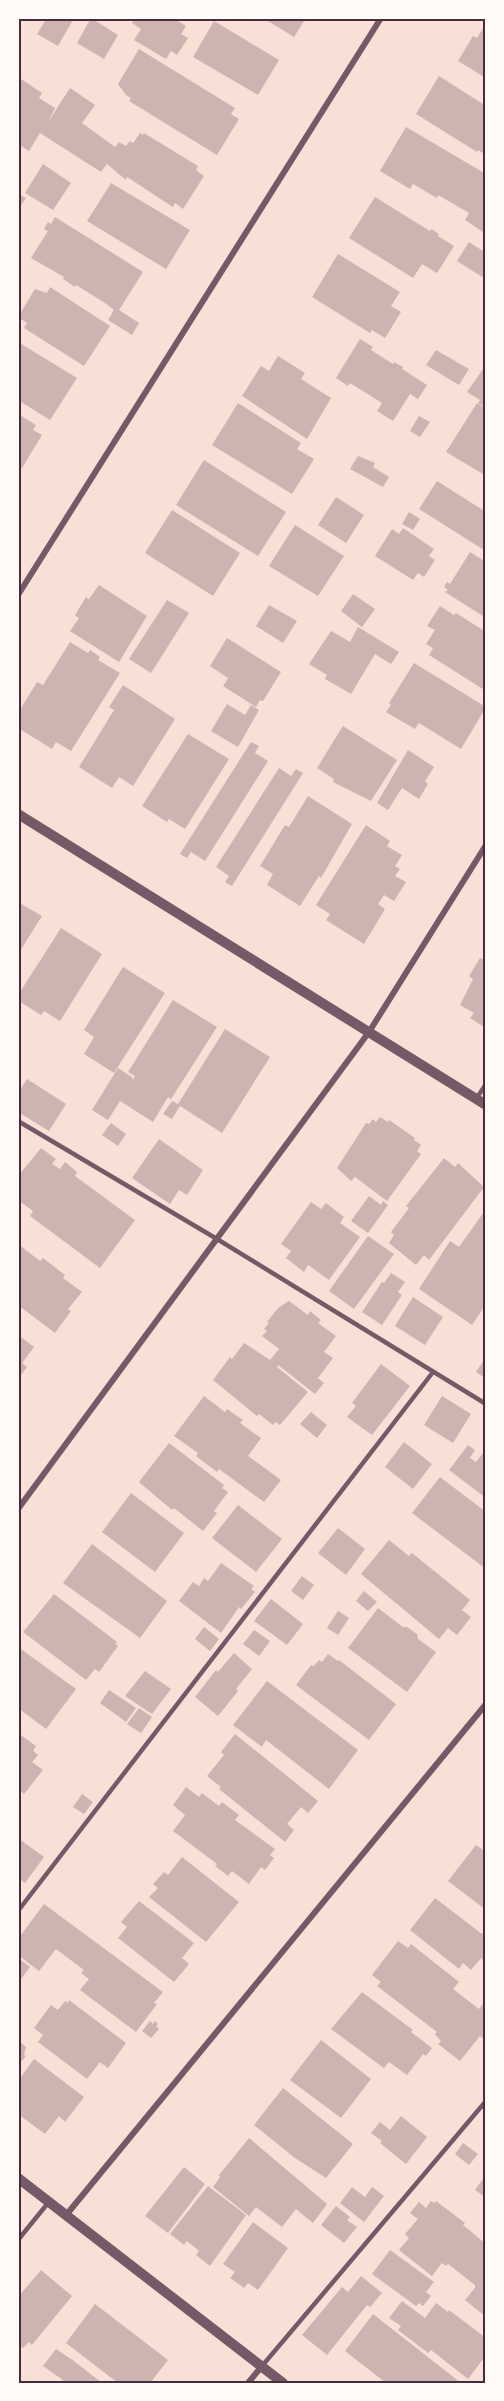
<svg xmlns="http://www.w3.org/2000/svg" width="504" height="2401" font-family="'Fira Sans Condensed',sans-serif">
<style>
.building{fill:#ccb4b1}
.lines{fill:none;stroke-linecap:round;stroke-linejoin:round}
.service{stroke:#755966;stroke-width:4.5}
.minor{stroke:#755966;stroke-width:6}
.tertiary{stroke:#755966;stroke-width:10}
.neatline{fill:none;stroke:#4a2c40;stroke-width:2}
</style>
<rect width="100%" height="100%" fill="#f7e1d7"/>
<!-- building -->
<g class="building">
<polygon points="47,18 74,18 58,46 37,34"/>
<polygon points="91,18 118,35 104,59 77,43"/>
<polygon points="135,18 173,18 186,26 181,34 188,38 177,55 171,51 166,59 134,40 141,29 132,23"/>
<polygon points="263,18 306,18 294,37"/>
<polygon points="214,21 279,60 258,95 193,57"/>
<polygon points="485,25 486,26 486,78 458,61 473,36 477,38"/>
<polygon points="139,49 235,108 231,114 239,119 217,155 129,101 131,98 126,95 118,84"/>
<polygon points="439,76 486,106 486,155 478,150 477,152 416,114"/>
<polygon points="18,77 42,93 39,98 55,108 48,122 70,88 95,105 82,123 115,147 119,142 126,146 130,141 133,143 140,133 143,135 144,133 198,166 196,170 204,176 183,209 175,203 173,207 127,177 126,180 107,164 101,172 40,133 29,151 18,144"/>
<polygon points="406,127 486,174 486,234 465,220 469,213 438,195 437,198 413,184 410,189 380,171"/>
<polygon points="43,164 71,183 53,210 25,193"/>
<polygon points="111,183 190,230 166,269 87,221"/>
<polygon points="18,194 26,198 18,210"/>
<polygon points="375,197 430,231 431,229 439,234 438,236 454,246 437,273 422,264 413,278 349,238"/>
<polygon points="55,217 143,272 119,310 139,323 132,335 108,320 114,310 105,303 76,285 75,287 63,279 64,277 31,258 48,231 44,229 48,222 51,224"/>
<polygon points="469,242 486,253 484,278 457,261"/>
<polygon points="338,254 400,292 391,306 401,312 385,338 372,330 370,333 312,297"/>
<polygon points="50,287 110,326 84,366 24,328 27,323 18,317 35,289 47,293"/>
<polygon points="360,339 373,347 371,350 393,364 394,362 403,367 402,369 427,385 418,399 410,394 393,421 377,411 382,403 350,383 348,386 336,378"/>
<polygon points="18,342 77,378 50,420 18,400"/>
<polygon points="436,350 469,369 459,385 426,365"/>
<polygon points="278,356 305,373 301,379 331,398 307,439 242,396 261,366 269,371"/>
<polygon points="483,369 486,371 486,408 478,403 480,400 467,392"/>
<polygon points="238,403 301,443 297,449 314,459 292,494 212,445"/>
<polygon points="477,403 486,409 486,469 483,474 446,452"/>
<polygon points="18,414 36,425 33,430 42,435 22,468 18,466"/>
<polygon points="419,416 430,422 420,437 410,431"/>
<polygon points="358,456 375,463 373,467 389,477 383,487 350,469"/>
<polygon points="204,460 286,512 258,556 176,505"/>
<polygon points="437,481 486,512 486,546 484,550 419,509"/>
<polygon points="336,497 364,515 346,543 318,525"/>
<polygon points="172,510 240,553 213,596 145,553"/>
<polygon points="409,512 420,519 413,530 402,524"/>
<polygon points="295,525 344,556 318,596 269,566"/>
<polygon points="403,528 434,549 429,556 435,560 424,577 418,573 413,580 375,556 392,529 399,534"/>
<polygon points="470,552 486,562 486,618 445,592 448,590 444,587 447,582 450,584"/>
<polygon points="99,585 147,616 119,662 70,631 79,618 75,615 86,597 89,599"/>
<polygon points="353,594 375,609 362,627 341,611"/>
<polygon points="167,600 189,613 151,673 129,659"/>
<polygon points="269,605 297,621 283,643 256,626"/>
<polygon points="440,606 454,615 456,613 486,632 486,691 429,655 433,648 426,644 435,630 427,626"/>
<polygon points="358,627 399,652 391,664 375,654 351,694 325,679 327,675 309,664 331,631 350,642"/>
<polygon points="227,638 281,672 263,701 260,700 256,707 223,686 228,678 210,666"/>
<polygon points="70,642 88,653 90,650 100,657 98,660 120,673 71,751 56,742 52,749 18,728 18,713 37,682 43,685"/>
<polygon points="414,663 486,707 461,749 419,723 415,729 386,712 391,705 389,703"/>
<polygon points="123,685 175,719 133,786 119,777 112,788 79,767 114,710 109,707"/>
<polygon points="227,704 245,715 251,705 259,710 238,747 211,731"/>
<polygon points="343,726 397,760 371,801 333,782 334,779 317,768"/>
<polygon points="188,734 229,759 185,829 169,819 167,822 142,806"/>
<polygon points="251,742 259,746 255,753 268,761 205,861 191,852 187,858 180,854"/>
<polygon points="408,750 434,767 425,781 428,784 419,799 402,788 388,810 377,803"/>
<polygon points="279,768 291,776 296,769 303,773 232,886 225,882 229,876 216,867"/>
<polygon points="308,796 352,824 321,878 319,876 300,906 267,885 273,874 260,866 285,825 289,827"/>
<polygon points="366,825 390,841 387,846 402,855 395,866 400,869 395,876 406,882 394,901 384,895 378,904 385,909 364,944 326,920 330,914 316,905"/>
<polygon points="18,902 42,916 18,954"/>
<polygon points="61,928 102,954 60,1021 44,1011 41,1015 19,1001 22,997 18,995"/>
<polygon points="480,958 486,961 486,1023 484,1027 470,1018 474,1013 460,1005 473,979 469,976"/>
<polygon points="123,967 165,993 114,1073 84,1054 94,1037 84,1030"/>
<polygon points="173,1000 217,1027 171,1099 168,1097 153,1122 120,1101 108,1120 92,1110 118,1068 132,1077 133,1080 135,1076 128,1072"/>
<polygon points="225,1029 270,1057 222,1133 180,1106 172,1119 163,1114 172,1101 178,1104"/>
<polygon points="27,1079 66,1104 49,1131 18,1112 18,1093"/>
<polygon points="380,1117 388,1122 389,1120 415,1138 414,1140 421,1145 417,1151 421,1154 387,1201 355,1177 351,1181 337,1168 366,1123 369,1124 373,1119 376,1122"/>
<polygon points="111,1123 126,1134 118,1146 102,1135"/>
<polygon points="159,1139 203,1170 187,1195 179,1190 170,1204 132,1178"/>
<polygon points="41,1148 56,1159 52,1164 60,1169 65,1162 77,1172 75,1176 135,1220 100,1268 30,1216 33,1211 18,1200 18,1176"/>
<polygon points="444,1158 455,1167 458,1163 484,1187 429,1260 424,1255 416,1265 389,1243 394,1235 391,1232 409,1208 406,1206"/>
<polygon points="369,1196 381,1205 383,1201 388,1205 368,1233 351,1221"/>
<polygon points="311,1202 321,1209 326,1203 344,1217 340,1223 360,1237 329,1280 308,1265 304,1272 286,1258 291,1251 281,1244"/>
<polygon points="486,1209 486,1304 472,1325 419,1289 450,1241 459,1247"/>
<polygon points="368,1236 394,1254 354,1309 329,1291"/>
<polygon points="18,1244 40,1261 43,1258 65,1275 63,1278 82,1292 68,1309 71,1311 55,1333 18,1305"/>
<polygon points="391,1273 405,1282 398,1292 402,1295 382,1325 362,1312 382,1282 384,1283"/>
<polygon points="413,1297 443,1317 425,1345 395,1326"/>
<polygon points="289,1301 308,1315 310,1311 321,1320 318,1323 336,1336 324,1352 333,1358 318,1378 324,1383 315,1394 278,1365 277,1367 308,1392 280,1425 276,1422 273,1425 259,1414 257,1416 213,1380 230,1357 232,1359 244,1343 270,1360 279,1349 262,1336 267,1331 264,1329 269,1323 267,1322 278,1308"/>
<polygon points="18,1335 34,1347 22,1363 27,1367 18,1379"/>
<polygon points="486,1357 486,1379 476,1372"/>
<polygon points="381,1364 410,1386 372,1435 347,1417 356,1406 352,1403"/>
<polygon points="204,1396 225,1412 227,1409 243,1420 240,1423 261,1438 248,1456 281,1480 264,1502 219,1469 217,1472 196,1456 198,1453 174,1436"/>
<polygon points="442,1396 471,1414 453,1443 424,1425"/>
<polygon points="311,1412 327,1425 317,1438 300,1424"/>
<polygon points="404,1442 432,1464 413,1489 385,1467"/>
<polygon points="169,1443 224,1485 222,1488 228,1492 214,1511 217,1513 203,1531 174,1508 172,1510 139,1482"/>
<polygon points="468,1445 475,1450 470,1458 476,1462 486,1449 486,1498 449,1470"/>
<polygon points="440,1477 486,1512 486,1569 412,1513"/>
<polygon points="131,1493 184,1533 155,1572 102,1532"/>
<polygon points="238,1505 282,1539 256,1572 212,1538"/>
<polygon points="338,1528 365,1549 346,1575 318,1553"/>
<polygon points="389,1540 409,1556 412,1553 470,1600 462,1610 471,1617 457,1635 448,1628 439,1639 361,1574"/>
<polygon points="92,1544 167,1601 140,1638 63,1583"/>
<polygon points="221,1563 254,1586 251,1589 255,1592 241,1609 239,1607 221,1633 179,1601 193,1582 199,1586 204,1578 208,1581"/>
<polygon points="302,1576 314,1585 303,1600 291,1591"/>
<polygon points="364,1591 377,1602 368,1611 356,1601"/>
<polygon points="54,1594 117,1642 115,1644 118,1646 99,1672 95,1669 86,1680 23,1632"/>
<polygon points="271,1599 303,1624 287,1645 254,1621"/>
<polygon points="378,1608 403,1627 407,1627 417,1634 418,1639 436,1652 407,1692 348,1648"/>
<polygon points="338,1611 349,1618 338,1635 327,1628"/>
<polygon points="204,1627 219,1639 210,1651 195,1639"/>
<polygon points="254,1630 270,1641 259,1656 243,1644"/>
<polygon points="18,1647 76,1689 46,1729 18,1708"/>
<polygon points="234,1653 252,1669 236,1689 238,1691 218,1716 195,1697 216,1670 218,1672"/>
<polygon points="328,1654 338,1661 339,1660 396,1704 369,1740 296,1685 311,1665 314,1666 319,1660 322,1662"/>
<polygon points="145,1671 171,1689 152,1714 125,1696"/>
<polygon points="267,1681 358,1750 329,1789 266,1740 262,1747 233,1725"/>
<polygon points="109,1690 136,1708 126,1722 100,1703"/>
<polygon points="139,1708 152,1717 141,1733 127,1724"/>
<polygon points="18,1733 36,1746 33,1751 38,1755 32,1762 43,1770 24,1794 18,1789"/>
<polygon points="235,1734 318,1801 308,1813 301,1807 287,1824 294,1830 285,1842 219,1789 221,1787 207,1776 224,1755 221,1752"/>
<polygon points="186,1787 199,1797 202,1793 219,1806 222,1802 239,1815 235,1820 275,1849 270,1855 274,1858 265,1870 261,1867 249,1884 232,1871 228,1876 215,1866 217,1864 173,1831 185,1815 173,1805"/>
<polygon points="82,1794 93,1802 84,1814 73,1807"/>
<polygon points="18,1838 44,1857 25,1883 18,1878"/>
<polygon points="476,1845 486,1852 486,1910 448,1881"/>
<polygon points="182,1857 239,1902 206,1942 149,1897 158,1888 153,1884 164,1872 168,1875"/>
<polygon points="435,1898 482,1934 486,1928 486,1963 481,1958 471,1970 463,1963 459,1969 410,1930"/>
<polygon points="139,1901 194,1943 182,1958 189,1964 174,1982 118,1938 127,1927 121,1922"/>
<polygon points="44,1904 163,1992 154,2003 157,2004 136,2032 80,1990 89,1979 81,1973 84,1970 56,1949 39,1971 18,1955 18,1939"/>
<polygon points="398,1941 408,1948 411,1944 459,1982 453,1989 479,2009 486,2000 486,2037 484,2039 480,2036 460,2061 438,2044 441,2041 435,2034 437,2032 377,1986 381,1982 372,1975"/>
<polygon points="18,1958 30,1967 18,1983"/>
<polygon points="362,1992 413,2030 411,2032 432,2048 426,2056 423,2054 407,2075 389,2062 384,2068 331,2029"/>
<polygon points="69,2000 126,2043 108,2068 100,2062 87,2079 38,2042 43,2035 34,2028 51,2005 58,2010 65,2001 68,2003"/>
<polygon points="150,2021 153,2024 155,2021 158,2024 156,2026 159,2029 151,2038 142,2031"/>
<polygon points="18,2040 26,2047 24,2055 26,2056 20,2063 18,2061"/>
<polygon points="321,2040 371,2079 341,2118 290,2080"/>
<polygon points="34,2059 84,2097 65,2122 59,2116 45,2134 18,2114 18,2081"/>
<polygon points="283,2088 353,2144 326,2178 295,2158 254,2125"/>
<polygon points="401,2116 427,2137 406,2164 380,2143 382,2141 371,2133 380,2122 390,2130"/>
<polygon points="249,2138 327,2204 313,2223 296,2209 282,2227 256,2207 249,2216 213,2187 220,2177 219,2175"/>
<polygon points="463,2143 478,2154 469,2165 455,2154"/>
<polygon points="184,2167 205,2184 168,2233 145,2216"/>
<polygon points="486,2175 486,2198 475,2190"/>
<polygon points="208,2186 246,2215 210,2266 196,2255 199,2251 187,2241 184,2245 170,2234"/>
<polygon points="352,2187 365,2197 372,2187 384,2196 364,2222 340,2203"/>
<polygon points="431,2201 435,2203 436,2201 465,2223 463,2225 486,2244 486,2317 465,2300 475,2288 475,2285 448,2264 446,2266 442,2263 432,2276 399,2250 409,2238 405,2234 418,2219 410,2213 419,2202 426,2208"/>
<polygon points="336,2206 350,2217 347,2220 357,2227 344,2243 321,2225"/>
<polygon points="253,2222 288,2248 258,2290 248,2283 244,2288 230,2278 235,2272 223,2264"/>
<polygon points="390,2250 434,2282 426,2292 431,2296 423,2306 419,2303 416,2306 372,2274"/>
<polygon points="41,2270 72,2296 32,2345 29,2342 23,2348 18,2344 18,2297"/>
<polygon points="361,2276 382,2293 370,2307 367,2305 327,2355 302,2335 342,2287 348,2292"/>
<polygon points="402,2301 425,2318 436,2303 448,2312 449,2310 486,2338 486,2355 468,2379 431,2350 428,2353 398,2330 401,2326 389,2318"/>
<polygon points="95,2304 168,2360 150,2383 118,2383 66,2343"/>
<polygon points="373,2314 461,2383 386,2383 345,2351"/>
<polygon points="56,2349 74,2361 102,2383 60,2383 63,2380 43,2366"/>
</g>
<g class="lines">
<!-- service -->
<g class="service">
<polyline points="476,1099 486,1084"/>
<polyline points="18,1121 217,1239 486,1404"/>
<polyline points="18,1911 433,1372"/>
<polyline points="18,2240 48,2203"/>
<polyline points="262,2366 486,2101"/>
</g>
<!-- minor -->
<g class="minor">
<polyline points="18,595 381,18"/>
<polyline points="18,1509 369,1032 486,845"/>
<polyline points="67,2214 486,1704"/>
<polyline points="248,2383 262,2366"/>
</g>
<!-- tertiary -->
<g class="tertiary">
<polyline points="18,814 486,1105"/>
<polyline points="18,2178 283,2383"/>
</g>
</g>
<!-- border -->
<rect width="504" height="2401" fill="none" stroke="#fffaf5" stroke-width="39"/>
<rect x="20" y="20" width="464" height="2362" class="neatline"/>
</svg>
